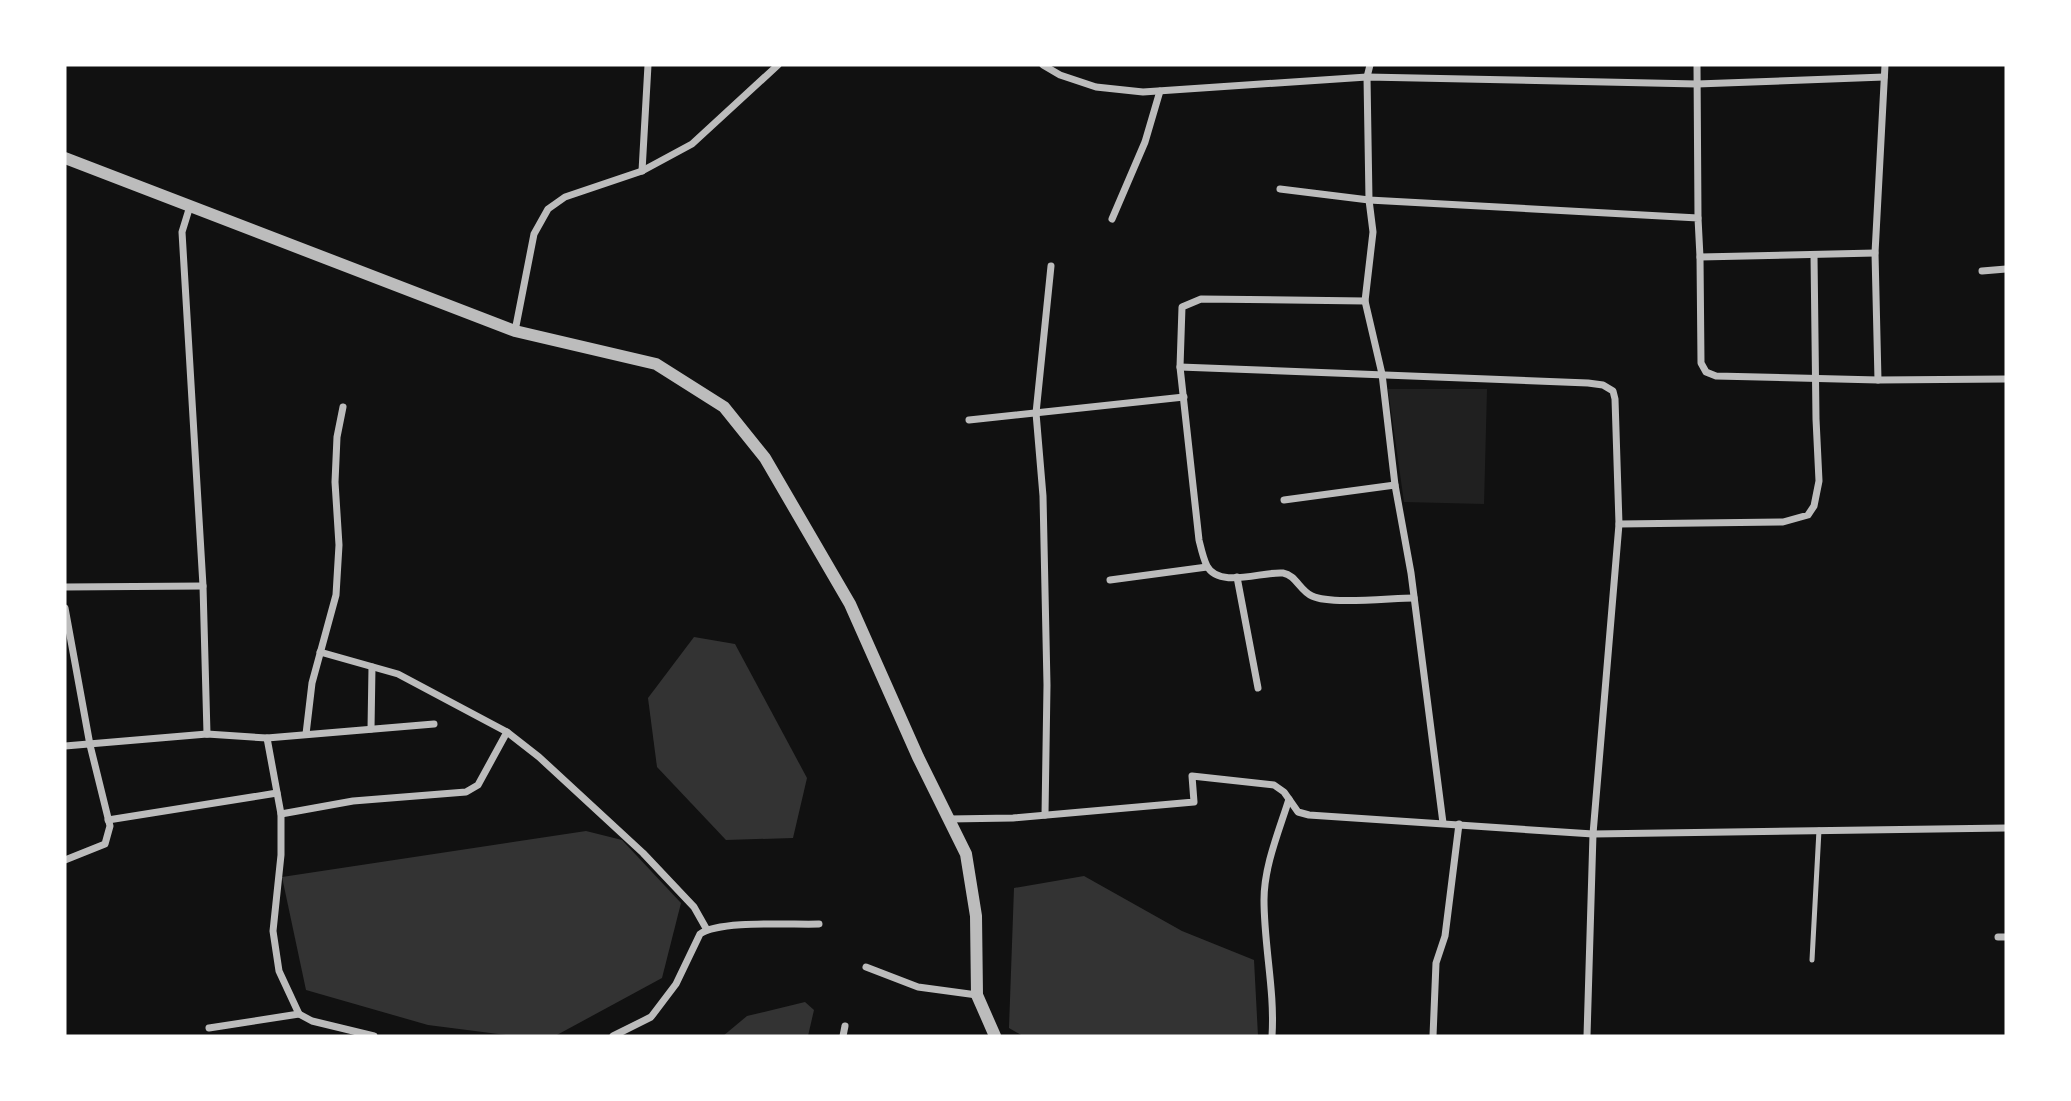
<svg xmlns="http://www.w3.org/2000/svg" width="2071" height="1101" font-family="Lora,serif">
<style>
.green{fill:#202020}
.water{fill:#333}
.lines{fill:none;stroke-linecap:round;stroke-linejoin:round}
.service{stroke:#bcbcbc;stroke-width:5}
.minor{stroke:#bcbcbc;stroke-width:7}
.tertiary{stroke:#bcbcbc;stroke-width:12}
</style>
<rect width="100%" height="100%" fill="#111"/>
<!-- green -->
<polygon class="green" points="1388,389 1487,389 1484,504 1404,502"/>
<!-- water -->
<g class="water">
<polygon points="694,637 735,644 807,778 793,838 726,840 657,767 648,698"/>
<polygon points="586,831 622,840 681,903 662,978 555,1036 513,1036 428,1025 306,990 282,877"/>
<polygon points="1084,876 1182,931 1254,960 1258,1036 1023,1036 1009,1028 1014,888"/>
<polygon points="805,1002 814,1010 808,1036 723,1036 747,1016"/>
</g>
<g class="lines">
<!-- service -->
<polyline class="service" points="1812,960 1819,830"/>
<!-- minor -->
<g class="minor">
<polyline points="1043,65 1060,75 1096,87 1143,92 1367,77 1697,84 1884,77"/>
<polyline points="1370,65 1367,77 1369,200 1373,232 1365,301 1382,374 1395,485 1411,573 1443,823"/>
<polyline points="1697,65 1698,218"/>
<polyline points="642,171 648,65"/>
<polyline points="1280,189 1369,200 1698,218 1700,257 1875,253"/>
<polyline points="190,206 182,232 203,586 207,734"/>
<polyline points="1112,219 1145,142 1160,91"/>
<polyline points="1700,257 1701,363 1706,372 1716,376 1878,380 2006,379"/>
<polyline points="1982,271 2006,269"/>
<path d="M1365 301 1201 299 1182 307 1180 367 1199 540C1201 548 1203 558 1207 566 1219 589 1263 571 1283 573 1296 575 1300 591 1312 596 1331 605 1391 598 1414 598"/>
<polyline points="515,331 534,234 548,209 565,197 642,171 692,144 778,65"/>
<polyline points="1180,367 1588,383 1603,385 1613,391 1615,399 1619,524 1593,834 1587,1036"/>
<polyline points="1878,380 1875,253 1885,65"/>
<polyline points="969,420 1184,397"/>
<polyline points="1284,500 1395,485"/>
<polyline points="1619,524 1783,522 1808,515 1814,506 1819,481 1816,419 1814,255"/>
<polyline points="1237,577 1258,688"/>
<polyline points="1110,580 1207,567"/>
<polyline points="65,587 203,586"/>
<polyline points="65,608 90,745 110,826 105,844 65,860"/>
<polyline points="320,652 398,674 507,732 539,757 643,853 694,907 707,930"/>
<polyline points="371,729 372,667"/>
<polyline points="306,734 312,683 336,595 339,545 335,482 337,437 343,407"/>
<polyline points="267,738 281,814 281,855 273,931 279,971 299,1014 312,1021 374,1036"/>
<polyline points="65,746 207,734 267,738 434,724"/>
<polyline points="281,814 353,801 466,792 478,785 507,732"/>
<polyline points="1045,815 1047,685 1043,496 1036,413 1051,266"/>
<polyline points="949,819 1013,818 1194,802 1192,776 1274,785 1284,792 1298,812 1309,815 1593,834 2006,828"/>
<polyline points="108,820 277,793"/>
<polyline points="1998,937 2006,937"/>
<polyline points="866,967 918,987 977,995"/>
<polyline points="209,1028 299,1014"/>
<path d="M613 1036 651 1017 676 984 700 934C720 920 792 925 819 924"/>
<polyline points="843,1036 845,1026"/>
<path d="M1272 1036C1275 991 1264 946 1264 900 1264 866 1279 831 1289 799"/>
<polyline points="1433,1036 1436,963 1445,936 1459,824"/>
</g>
<!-- tertiary -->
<polyline class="tertiary" points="65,158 515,331 656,364 724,407 765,458 850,604 918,757 966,854 976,916 977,995 995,1036"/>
</g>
<!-- border -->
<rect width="2071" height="1101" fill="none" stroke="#ffffff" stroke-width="133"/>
</svg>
